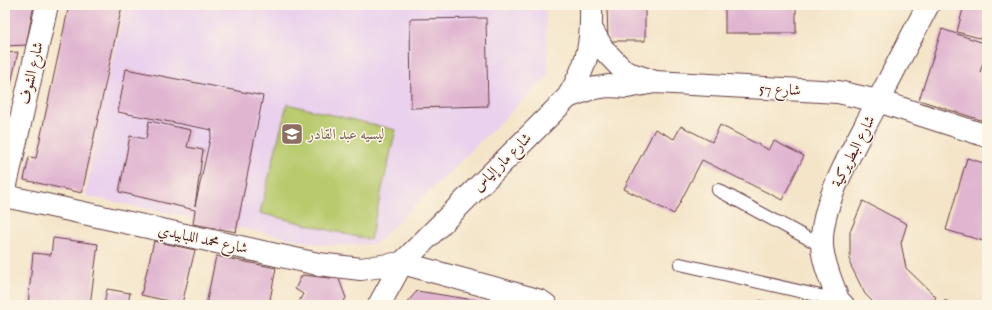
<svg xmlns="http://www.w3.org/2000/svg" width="992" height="310" font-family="'IM FELL English',Amiri,serif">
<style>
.built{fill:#ead1ed}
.green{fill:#b8ca6d;stroke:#81744c}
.building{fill:#e0b5d0}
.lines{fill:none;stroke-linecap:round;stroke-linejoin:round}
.lane-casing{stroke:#643d43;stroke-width:14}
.street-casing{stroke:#643d43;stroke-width:24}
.secondary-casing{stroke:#643d43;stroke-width:24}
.lane{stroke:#fff;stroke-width:12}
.street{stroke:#fff;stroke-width:22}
.secondary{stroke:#fff;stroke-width:22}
.labels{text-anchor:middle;stroke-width:3;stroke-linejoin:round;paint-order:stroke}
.street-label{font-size:15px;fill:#4a1f2b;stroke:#fcf5e5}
.education-label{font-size:15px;fill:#785e54;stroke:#fcf5e5;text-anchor:start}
</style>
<rect width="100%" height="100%" fill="#fcf5e5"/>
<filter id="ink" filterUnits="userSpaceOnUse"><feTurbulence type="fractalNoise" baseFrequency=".025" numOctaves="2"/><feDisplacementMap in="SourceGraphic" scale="8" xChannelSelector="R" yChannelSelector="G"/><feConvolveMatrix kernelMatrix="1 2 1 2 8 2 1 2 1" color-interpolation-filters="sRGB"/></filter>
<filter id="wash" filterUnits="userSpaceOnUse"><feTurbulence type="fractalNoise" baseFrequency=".012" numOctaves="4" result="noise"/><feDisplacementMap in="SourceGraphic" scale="16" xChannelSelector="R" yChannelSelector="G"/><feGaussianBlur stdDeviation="0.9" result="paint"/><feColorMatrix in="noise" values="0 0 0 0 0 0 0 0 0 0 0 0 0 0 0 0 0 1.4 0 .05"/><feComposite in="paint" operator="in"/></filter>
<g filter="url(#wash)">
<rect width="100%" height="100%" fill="#f4e5c9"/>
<!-- built -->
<polygon class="built" points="126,5 545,5 549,75 375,244 322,245 86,196 99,115"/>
<!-- green -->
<polygon class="green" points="287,104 396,130 370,240 260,213"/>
<g id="blocks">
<!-- building -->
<g class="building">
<polygon points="5,5 34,5 26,45 5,46"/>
<polygon points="69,5 122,6 82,193 24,180 29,157 36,158"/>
<polygon points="607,5 645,5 645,41 608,41"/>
<rect x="725" y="5" width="71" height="28"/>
<polygon points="964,5 987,5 987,40 957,32"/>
<polygon points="486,18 488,106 411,108 410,19"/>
<polygon points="942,29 987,44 987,50 980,72 987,74 987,122 919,100"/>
<polygon points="18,52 6,106 5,105 5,53"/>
<polygon points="126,69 263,96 236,232 193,224 195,210 119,192 130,136 146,139 149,121 191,130 187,147 203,150 195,206 212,130 118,112"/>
<polygon points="720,125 769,150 774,141 804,156 782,200 702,160 674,214 624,189 655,129 674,139 681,126 712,142"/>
<polygon points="967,158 987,164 987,242 946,230"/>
<polygon points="863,201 907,224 901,243 906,268 936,297 930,305 876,305 865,294 850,264 850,232"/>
<polygon points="53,238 98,244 90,305 28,305 33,253 51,255"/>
<polygon points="154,241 195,250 182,304 141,295"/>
<polygon points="216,256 276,268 269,305 206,305"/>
<polygon points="302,275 339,279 346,298 342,305 297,305 303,294 295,289"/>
<polygon points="107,289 130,293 128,305 104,305"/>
<polygon points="417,291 499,304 499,305 405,305"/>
<polygon points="760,300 769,305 757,305"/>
<polygon points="944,300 956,305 939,305"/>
</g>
</g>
</g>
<g filter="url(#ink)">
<use href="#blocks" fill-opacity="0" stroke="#643d43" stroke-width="1"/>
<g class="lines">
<!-- lane casing -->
<g class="lane-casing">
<g id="lane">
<polyline points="718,190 822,246"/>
<polyline points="680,264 838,300"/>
</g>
</g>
<!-- street casing -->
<g class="street-casing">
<g id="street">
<polyline points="5,189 47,5"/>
<polyline points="5,196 318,264 361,269 402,263 527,297 540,301 546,305"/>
<path d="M843 305 838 300C832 282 823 264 822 245 820 201 858 141 878 101L987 136"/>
</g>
</g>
<!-- secondary casing -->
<g class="secondary-casing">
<g id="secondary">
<polyline points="592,30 603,49 625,72 652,81"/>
<polyline points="568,97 590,89 608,86 627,87 655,82 838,92 878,101 928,5"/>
<path d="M379 305 402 263 568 97C588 64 592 44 591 5"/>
</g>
</g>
<!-- lane -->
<use href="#lane" class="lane"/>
<!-- street -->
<use href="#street" class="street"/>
<!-- secondary -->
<use href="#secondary" class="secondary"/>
</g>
</g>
<!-- icons -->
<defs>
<g id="school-square" transform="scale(1.15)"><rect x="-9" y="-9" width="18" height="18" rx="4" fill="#8d6e63" stroke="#fcf5e5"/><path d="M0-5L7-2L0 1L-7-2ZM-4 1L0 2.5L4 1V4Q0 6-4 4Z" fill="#fff"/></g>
</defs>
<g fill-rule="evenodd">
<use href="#school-square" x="292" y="134"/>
</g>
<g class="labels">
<!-- street labels -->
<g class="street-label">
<text transform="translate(31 73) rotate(-77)" y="5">شارع الشوف</text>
<text transform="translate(780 89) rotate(3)" y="5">شارع 57</text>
<text transform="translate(853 151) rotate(-63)" y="5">شارع البطريركية</text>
<text transform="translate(502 162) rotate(-45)" y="5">شارع مار إلياس</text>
<text transform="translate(203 239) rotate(12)" y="5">شارع محمد اللبابيدي</text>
</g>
<!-- education labels -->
<g class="education-label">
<text x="308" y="139">لیسیه عبد القادر</text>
</g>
</g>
<!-- margin -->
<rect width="992" height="310" fill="none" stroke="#fcf5e5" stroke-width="20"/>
</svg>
